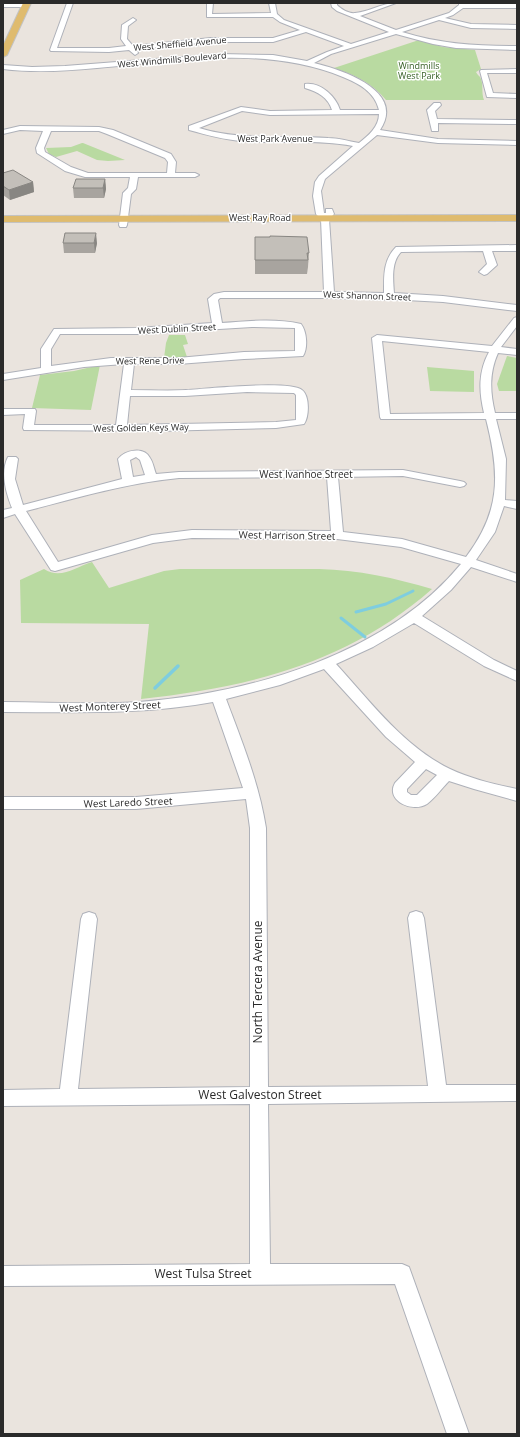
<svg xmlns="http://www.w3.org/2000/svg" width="520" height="1437" font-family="'Open Sans',sans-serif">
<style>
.green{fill:#b9daa1}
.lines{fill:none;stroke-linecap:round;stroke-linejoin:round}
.stream-far1{stroke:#7ecddf;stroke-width:3}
.stream{stroke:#7ecddf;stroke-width:3.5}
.minor-casing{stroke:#aeb1b9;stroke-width:2}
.major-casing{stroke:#c3c3c3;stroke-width:2}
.minor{fill:#fff;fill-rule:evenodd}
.major{fill:#dfbb6e;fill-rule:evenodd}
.wall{fill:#a8a49f}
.shaded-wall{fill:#888682}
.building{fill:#c3bfb9;stroke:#888682}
.labels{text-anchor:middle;stroke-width:3;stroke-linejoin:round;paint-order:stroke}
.far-street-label{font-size:9px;fill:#2a2a2a;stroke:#fff}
.far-park-label{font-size:9px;fill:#345e23;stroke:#fff}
.street-label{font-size:10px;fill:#2a2a2a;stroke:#fff}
.near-street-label{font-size:12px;fill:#2a2a2a;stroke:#fff}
</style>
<rect width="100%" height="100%" fill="#eae4de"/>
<!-- green -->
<g class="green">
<path d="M419 40 443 47 475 50 481 69 476 72C477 74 479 76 480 77 484 83 481 93 484 100H386C372 83 355 75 334 68Z"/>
<polygon points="82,143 83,143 125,160 108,161 97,160 77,151 56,157 49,154 46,148 71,147"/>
<polygon points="169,335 185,335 188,344 183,345 187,357 164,358 166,343"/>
<polygon points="507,356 517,358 517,391 499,391 497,384"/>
<polygon points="100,365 91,410 32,408 40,375 74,371"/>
<polygon points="427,367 474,371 474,392 430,391"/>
<path d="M92 562 109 588 164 571 180 569H319C358 570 395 578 432 589 348 663 250 687 141 699L149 624 21 623 20 580 44 569C61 580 75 567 92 562Z"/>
</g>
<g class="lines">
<!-- stream-far1 -->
<g class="stream-far1">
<polyline points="356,612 386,604 413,591"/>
<polyline points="341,618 365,637"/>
</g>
<!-- stream -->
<polyline class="stream" points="155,688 178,666"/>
<!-- minor casing -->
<g class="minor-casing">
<g id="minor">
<polygon points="3,3 27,3 30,5 27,7 3,7"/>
<path d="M67 3H73L57 48H109L126 46 121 39 122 25 133 18 136 20 128 26 127 39 133 46 211 38H273L300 30 280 22 273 17H207V3H213L212 14 271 13 269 3H275L277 14 284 20 351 44 389 32 337 11 332 7 331 3H337V5C341 9 349 14 355 13 369 12 381 3 396 3L360 16 396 30 449 13 459 5V3L517 4V8H463L453 15 445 18 471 24 517 25V29L471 28 439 20 402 32C440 44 477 46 517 46V50L456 48 433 44 396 34 331 54 314 63C343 70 406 91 380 130L438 139 517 141V145L438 143 377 135 325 179 321 191 324 213H326V209H332L334 214 329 219 334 292 384 293C384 276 383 260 396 247L517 245V251H492L497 265 487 274 484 275 479 272 487 264 483 251 401 252C391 262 393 280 394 293L443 296 517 305V311L443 302 406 300 328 298H220L218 300 222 323C247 321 276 318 301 324 307 332 308 348 303 356L244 359 178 364H134L131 390C149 390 168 391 186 390 205 389 290 380 302 390 310 396 309 417 304 424L276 428 158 431 24 430 23 428 25 414 3 415V409H35L36 411 34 425H116L124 364 84 367 3 380V374L41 368V349L54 329 137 328 212 323 208 299 214 294 224 292H324L321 219 316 214 313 196 315 182 319 176 353 146C317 139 280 144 243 141 225 140 207 135 189 130V126L241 107 270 111 332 110C328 97 318 92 305 88V84C321 82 336 97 340 110H379C375 92 358 83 343 77 264 45 179 61 97 68 66 71 34 73 3 69V65L32 67 65 66 220 54 273 55 307 61 327 52 344 46 306 32 273 42H211L136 49 138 53 135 55 129 50 109 52 51 51 50 50ZM242 111 270 115 379 114C379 127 368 136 359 143 348 141 338 138 328 138 285 135 242 141 199 128ZM252 327 295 328V351L244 352 178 358H111L51 366V349L60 334H137ZM247 392 294 393 296 395V420L276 422 127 425 130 396H185Z"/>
<polygon points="517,69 517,73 487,73 493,93 517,94 517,98 487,97 480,71 481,70"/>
<polygon points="434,103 440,103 441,105 435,111 437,119 517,120 517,124 438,123 438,131 432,131 427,110"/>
<path d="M20 126 99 127 113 130 171 154 176 162 175 173H195L199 175 195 177H138L136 189 131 194 127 225 126 227H120L119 225 123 193 128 188 130 177H85L65 171 37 153 36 148 43 131 20 130 3 134V130ZM51 131H99L107 134 165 158 168 162 167 173H88L71 167 45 152 44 148Z"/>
<path d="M517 317V326L501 347 517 349V355L498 353C489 373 490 392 495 413H517V419H496L506 459 505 500 517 501V509L504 506 495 532 476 560 517 574V582L471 567 451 590 422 616 494 660 517 671V681L484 666 414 623 373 647 336 664C370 701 403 746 450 769 471 779 494 784 517 789V801L474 789 449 781C442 788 435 798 427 804 413 813 385 801 395 783L415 762 386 737 324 669 280 685 226 699C242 742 259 783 266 828L268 1087 428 1086 408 918 410 913 416 911 422 913 424 918 446 1085H517V1101L268 1104 270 1264H402L409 1267 469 1434H447L395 1284 3 1286V1266L250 1264V1104L3 1106V1090L60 1089 81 919 83 914 89 912 95 914 97 919 78 1089 250 1087V828L246 799 136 809H3V797H136L243 788 213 702C143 715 74 712 3 712V702C48 702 94 705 139 702 252 693 387 654 461 564L401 547 337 539 192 538 153 543 55 571 51 570 15 514 3 518V510L12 508C6 493 0 472 8 457H16L18 459 15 479 23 505 122 479 118 459C125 450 144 446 150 458 153 462 154 469 156 474L179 472 403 470 460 481 464 482 466 484 464 486 460 487 403 476 338 477 343 532 402 539 466 557C501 511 500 474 486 419H381L380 417 372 338 377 335 492 346 514 318ZM382 341 489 352C478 372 479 392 484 413L390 414ZM136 457 140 460 145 475 133 477 130 460ZM327 477 331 531 192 530 152 535 58 562 26 511C77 498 126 483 179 478ZM426 769 437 775 417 795H411L407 792V789Z"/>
</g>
</g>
<!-- major casing -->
<g class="major-casing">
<g id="major">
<polygon points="23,3 31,3 7,55 3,57 3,46"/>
<polygon points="517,215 517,221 3,222 3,216"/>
</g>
</g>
<!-- minor -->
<use href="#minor" class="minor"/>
<!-- major -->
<use href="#major" class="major"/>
</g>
<!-- wall -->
<g class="wall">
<polygon points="3,173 33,182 34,192 10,200 3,195"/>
<polygon points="105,179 106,189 104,198 74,198 73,188"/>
<polygon points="65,233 97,243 95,253 64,253 63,243"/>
<polygon points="255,237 309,253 308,267 307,274 255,274"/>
</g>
<!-- shaded-wall -->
<g class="shaded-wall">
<polygon points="105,179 106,189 104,198 103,188"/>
<polygon points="33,182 34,192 10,200 9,190"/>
<polygon points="96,233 97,243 95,253 94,243"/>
</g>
<!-- building -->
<g class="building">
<polygon points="13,170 33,182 9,190 3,186 3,173"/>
<polygon points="76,179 105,179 103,188 73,188"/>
<polygon points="65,233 96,233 94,243 63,243"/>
<polygon points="270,236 307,237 309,253 307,253 308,260 255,260 255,237 270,237"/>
</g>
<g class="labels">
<!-- far-street labels -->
<g class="far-street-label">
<text transform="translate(180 44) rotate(-5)" y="3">West Sheffield Avenue</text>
<text transform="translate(172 60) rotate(-5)" y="3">West Windmills Boulevard</text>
<text x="275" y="142">West Park Avenue</text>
<text x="260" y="221">West Ray Road</text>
<text transform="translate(367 296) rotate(2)" y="3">West Shannon Street</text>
<text transform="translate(177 329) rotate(-3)" y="3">West Dublin Street</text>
<text transform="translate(150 361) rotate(-1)" y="3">West Rene Drive</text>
<text transform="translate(141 428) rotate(-1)" y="3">West Golden Keys Way</text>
</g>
<!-- far-park labels -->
<g class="far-park-label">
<text x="419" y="69">Windmills<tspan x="419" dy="10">West Park</tspan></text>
</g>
<!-- street labels -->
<g class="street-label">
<text x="306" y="478">West Ivanhoe Street</text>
<text transform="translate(287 535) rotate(1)" y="4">West Harrison Street</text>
<text transform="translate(110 706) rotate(-2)" y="4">West Monterey Street</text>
<text transform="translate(128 802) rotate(-2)" y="4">West Laredo Street</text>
</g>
<!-- near-street labels -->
<g class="near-street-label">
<text transform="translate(258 982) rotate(-90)" y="4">North Tercera Avenue</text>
<text x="260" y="1099">West Galveston Street</text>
<text x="203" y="1278">West Tulsa Street</text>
</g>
</g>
<!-- border -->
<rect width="520" height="1437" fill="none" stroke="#2a2a2a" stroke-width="8"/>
</svg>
